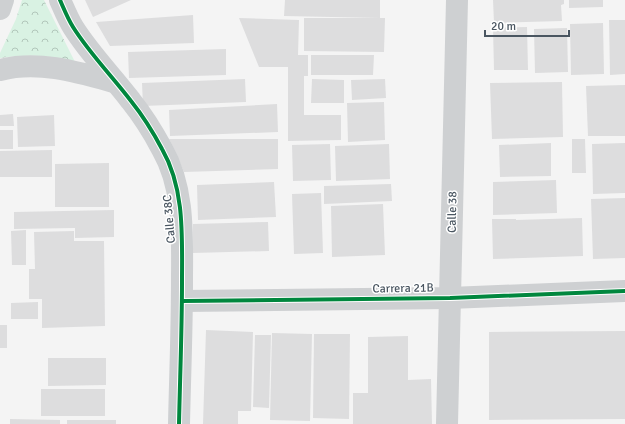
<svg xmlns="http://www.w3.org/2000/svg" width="625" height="424" font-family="Signika,sans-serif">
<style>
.park{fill:url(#park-crowns)}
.building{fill:#ddddde}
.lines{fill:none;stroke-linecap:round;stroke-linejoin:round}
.minor{stroke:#ced0d2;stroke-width:22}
.cycleway-casing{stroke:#fff;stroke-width:6}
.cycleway{stroke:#00873e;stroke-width:4}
.labels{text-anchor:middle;stroke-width:3;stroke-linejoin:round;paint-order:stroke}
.street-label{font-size:12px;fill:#4a5661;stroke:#fff}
</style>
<defs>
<pattern id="park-crowns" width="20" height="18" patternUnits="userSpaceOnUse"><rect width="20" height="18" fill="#d9f2e3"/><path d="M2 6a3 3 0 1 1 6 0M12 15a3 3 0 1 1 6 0" fill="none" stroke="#b2c7bb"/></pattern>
</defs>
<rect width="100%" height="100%" fill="#f4f4f4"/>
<!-- park -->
<path class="park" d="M22 0H44L75 62C48 55 28 54 0 58V53L16 19Z"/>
<!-- building -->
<g class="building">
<polygon points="85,0 131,0 93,17"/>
<polygon points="285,0 380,0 380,18 284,16"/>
<polygon points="493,0 564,0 564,4 561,5 562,21 494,23"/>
<polygon points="569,0 603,0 603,7 569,8"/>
<polygon points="193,15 194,43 110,46 96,22"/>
<polygon points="239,18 299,20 298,55 308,55 308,76 304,76 304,115 341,115 341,140 288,141 288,67 259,67"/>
<polygon points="304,18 385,18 384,52 304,51"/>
<polygon points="609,20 625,20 625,74 610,75"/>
<polygon points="603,23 604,74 571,75 570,24"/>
<polygon points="527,27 528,70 494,70 493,28"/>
<polygon points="567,28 568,72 535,73 534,29"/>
<polygon points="226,49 226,75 129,78 128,52"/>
<polygon points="311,55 374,55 373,75 311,75"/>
<polygon points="245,79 246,102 143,106 142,83"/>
<polygon points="312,79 344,80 344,103 311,103"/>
<polygon points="385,79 386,98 352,100 351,80"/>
<polygon points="562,82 563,137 492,139 490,83"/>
<polygon points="625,85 625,136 588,136 586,86"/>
<polygon points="384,102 385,140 348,142 347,103"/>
<polygon points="277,104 278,132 170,136 169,110"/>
<polygon points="13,114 14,126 0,126 0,115"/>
<polygon points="54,115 55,146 18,147 17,117"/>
<rect x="0" y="130" width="13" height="19"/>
<polygon points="169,139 278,139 278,169 184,172"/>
<polygon points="572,139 585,139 586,173 572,173"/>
<polygon points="551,143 551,176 500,177 499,145"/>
<polygon points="625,143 625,193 593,194 592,144"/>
<polygon points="330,144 331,180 293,181 292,145"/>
<polygon points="389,144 390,179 336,181 335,146"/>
<polygon points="52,150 52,177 0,177 0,151"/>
<polygon points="109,163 109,207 55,207 55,164"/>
<polygon points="556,180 557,213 493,215 493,182"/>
<polygon points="274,182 276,217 198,220 197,185"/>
<polygon points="391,184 392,201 324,204 324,186"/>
<polygon points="321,193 323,253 294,254 292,194"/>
<polygon points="625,198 625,258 593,259 591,199"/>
<polygon points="383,204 385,255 332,257 331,206"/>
<polygon points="114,210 114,237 75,238 75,228 14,229 14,212"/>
<polygon points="582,218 583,256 493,259 492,219 516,219 516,220"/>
<polygon points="268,222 269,251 193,253 193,224"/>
<polygon points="26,230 26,265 12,265 11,231"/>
<polygon points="74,231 74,241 104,241 105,326 42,328 42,299 29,299 29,269 35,269 34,232"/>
<polygon points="38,302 38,319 11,319 11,303"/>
<rect x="0" y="325" width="7" height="23"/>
<polygon points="206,330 253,332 251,411 238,411 238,424 203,424"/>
<polygon points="625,331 625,419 489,420 489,332"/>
<polygon points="272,333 312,334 310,421 270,420"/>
<polygon points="314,334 350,334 349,419 313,418"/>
<polygon points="255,335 271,335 269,408 253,407"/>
<polygon points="408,336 408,380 431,379 432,424 353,424 353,393 368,393 368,337"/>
<polygon points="48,358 106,358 106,385 48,386"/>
<rect x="41" y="389" width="64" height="27"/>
<polygon points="10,419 60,420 60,424 10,424"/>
<rect x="67" y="420" width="49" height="4"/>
</g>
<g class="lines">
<!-- minor -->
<g class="minor">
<path d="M60 0C64 9 68 19 73 27 90 54 112 76 131 101 143 116 153 132 162 149 185 189 182 237 182 282 182 329 180 377 179 424"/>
<polyline points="0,9 3,0"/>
<path d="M0 70C38 60 78 72 114 82"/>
<polyline points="182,301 450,298 625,291"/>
<polyline points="447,424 457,0"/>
</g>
<!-- cycleway casing -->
<g class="cycleway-casing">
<g id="cycleway">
<path d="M60 0C64 9 68 19 73 27 90 54 112 76 131 101 143 116 153 132 162 149 185 189 182 237 182 282 182 329 180 377 179 424"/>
<polyline points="182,301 450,298 625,291"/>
</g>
</g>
<!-- cycleway -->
<use href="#cycleway" class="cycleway"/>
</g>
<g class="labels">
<!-- street labels -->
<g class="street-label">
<text transform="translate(452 212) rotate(-89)" y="4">Calle 38</text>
<text transform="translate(169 219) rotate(-95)" y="4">Calle 38C</text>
<text transform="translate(403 288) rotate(-1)" y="4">Carrera 21B</text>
</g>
</g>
<!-- scale -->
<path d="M485 30v6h84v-6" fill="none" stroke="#4a5661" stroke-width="2"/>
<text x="491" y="30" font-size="12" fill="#4a5661" stroke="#ffffff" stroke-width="3" paint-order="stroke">20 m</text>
</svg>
